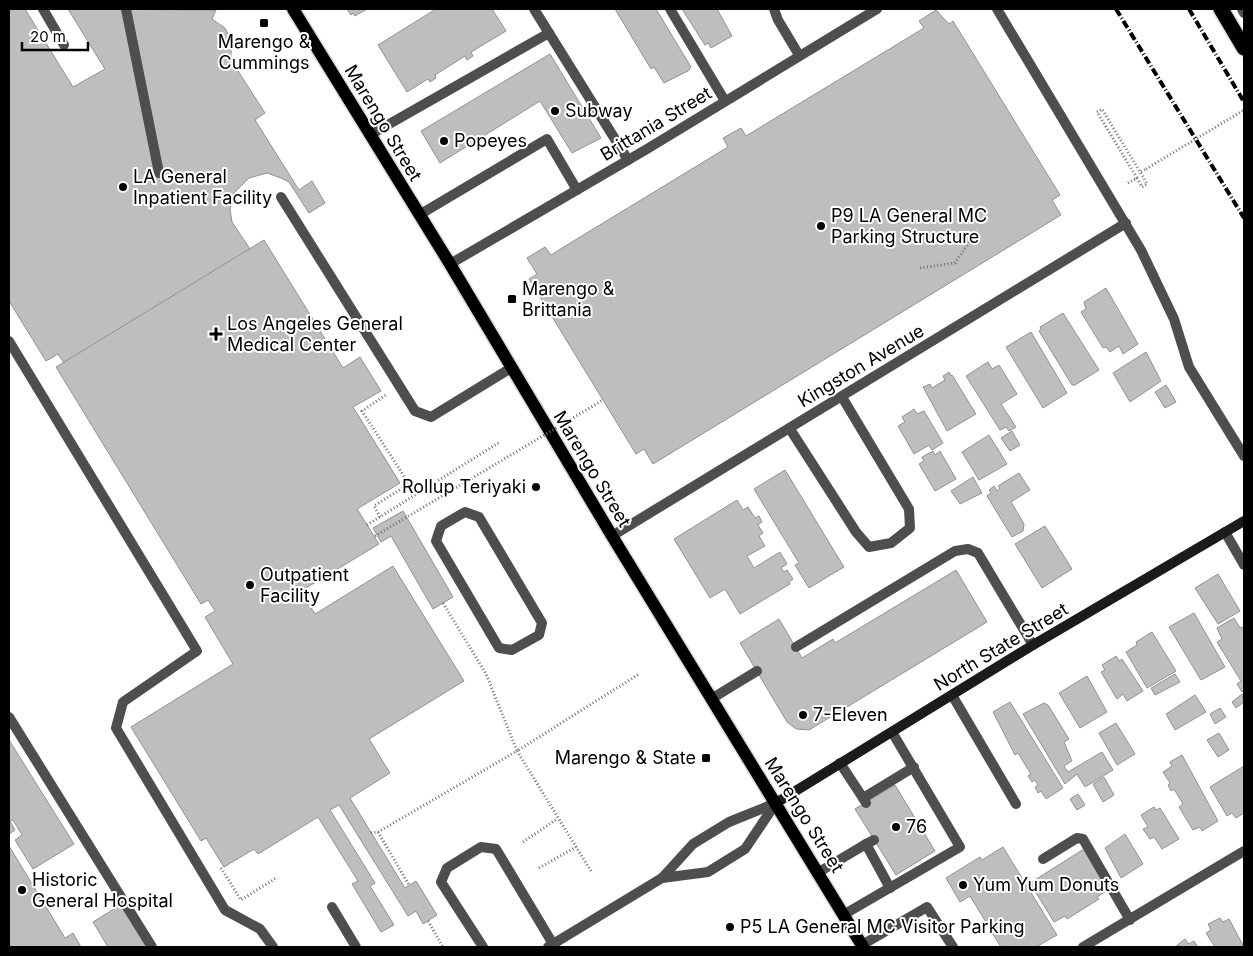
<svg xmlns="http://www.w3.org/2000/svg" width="1253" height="956" font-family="Inter,sans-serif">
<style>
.building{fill:#bebebe;stroke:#929292}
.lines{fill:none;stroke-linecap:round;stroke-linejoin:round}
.primary-casing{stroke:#dbdbdb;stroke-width:15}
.highway-casing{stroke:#dbdbdb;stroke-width:18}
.path{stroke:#707070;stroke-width:3;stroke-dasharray:1 2.5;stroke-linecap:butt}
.lane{stroke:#4e4e4e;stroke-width:10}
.street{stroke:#4e4e4e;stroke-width:10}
.secondary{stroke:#1b1b1b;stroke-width:10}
.primary{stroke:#000;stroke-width:12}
.highway{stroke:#000;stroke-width:15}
.rail{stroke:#000;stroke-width:4;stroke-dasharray:8 2.5 1 2.5;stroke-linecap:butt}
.path-bridge{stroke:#707070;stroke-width:3;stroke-dasharray:1 2.5;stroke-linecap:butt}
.poi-dot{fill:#000;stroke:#fff;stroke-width:2}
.labels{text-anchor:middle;stroke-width:4;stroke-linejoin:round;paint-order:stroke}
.poi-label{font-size:18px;fill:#000;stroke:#fff;text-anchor:start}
.street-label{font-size:18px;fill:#000;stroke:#fff}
</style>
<rect width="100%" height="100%" fill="#fff"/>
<!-- building -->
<g class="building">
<polygon points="9,9 25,9 73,87 105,69 68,9 216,10 212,19 225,28 231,40 231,60 265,113 255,120 299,190 312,181 325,203 309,213 289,182 281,178 267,173 249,178 234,193 230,209 232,222 250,249 64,363 58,354 46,361 9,301"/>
<polygon points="347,9 367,9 355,16 353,13 351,15"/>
<polygon points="436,9 492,9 506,31 471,52 473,56 467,60 465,56 435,75 436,78 430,82 428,79 407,92 378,45"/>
<polygon points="615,9 656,9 691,67 688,71 664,83 654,67 651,69"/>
<polygon points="682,9 717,9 732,36 711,48 708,43 705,45"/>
<polygon points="936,10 949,24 953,21 1060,195 1052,200 1061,215 653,464 644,449 636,454 529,279 537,274 527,258 545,247 551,255 562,248 728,147 723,138 741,128 746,136 924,28 919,21"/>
<polygon points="550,54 601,138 572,153 540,101 440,163 421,131"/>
<polygon points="264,240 343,368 360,357 381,391 353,407 400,483 357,509 379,544 301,591 315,614 393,566 464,681 369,739 390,773 350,798 405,888 416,881 437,915 423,924 416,911 408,916 339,805 330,810 375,883 370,886 394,925 381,932 352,884 358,881 318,817 258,854 254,849 224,867 206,838 201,841 131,727 233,664 205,617 215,611 208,600 201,604 56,367"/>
<polygon points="1106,288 1138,344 1123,354 1119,346 1110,352 1106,347 1103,348 1081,312 1086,309 1084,302"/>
<polygon points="1063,313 1099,370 1075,385 1072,385 1039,331 1041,329 1040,327"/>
<polygon points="1031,332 1067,393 1043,408 1006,347"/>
<polygon points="1146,352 1161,381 1130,402 1113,373"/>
<polygon points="988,362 992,369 999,365 1017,394 1001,404 1016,427 1009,431 1006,427 1000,430 966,376"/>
<polygon points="949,372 951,376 952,375 976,414 947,431 923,387 930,384 932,388 945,380 943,376"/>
<polygon points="1166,385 1176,402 1165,408 1155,392"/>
<polygon points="914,409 917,414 924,411 943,443 932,450 929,445 914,454 898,426 905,422 902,417"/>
<polygon points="1012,431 1020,445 1010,451 1001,438"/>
<polygon points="989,435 1007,464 979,480 962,452"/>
<polygon points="933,451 935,455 940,451 956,479 935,491 919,464 924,461 922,457"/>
<polygon points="785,470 844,567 809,588 795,565 799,563 754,489"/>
<polygon points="1019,473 1030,490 1011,502 1024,524 1023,531 1012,537 987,496 991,493 989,490 994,486 997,491 1000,488 998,486"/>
<polygon points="973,477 982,493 960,504 951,491"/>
<polygon points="737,500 743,510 748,507 755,518 759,516 762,522 758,525 763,533 759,536 765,546 747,556 754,568 780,552 787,564 781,568 784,572 787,570 793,579 789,582 790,584 740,614 725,589 710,598 674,539"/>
<polygon points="403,511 453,597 433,609 391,536 381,542 373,528"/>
<polygon points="1045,526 1072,569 1042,588 1015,544"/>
<polygon points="956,570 987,622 809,730 796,729 787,722 740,643 779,619 802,658 833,639 835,643"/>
<polygon points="1218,574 1240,611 1218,624 1195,588"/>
<polygon points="1194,613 1225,667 1201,680 1169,627"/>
<polygon points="1234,618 1240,628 1243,627 1244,629 1244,691 1242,692 1237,684 1241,681 1217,642 1222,639 1217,628"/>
<polygon points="1152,632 1176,671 1147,688 1126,652 1137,645 1136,642"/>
<polygon points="1116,656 1119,661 1122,659 1143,691 1127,701 1123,694 1117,699 1101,672 1105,670 1102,665"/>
<polygon points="1175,674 1180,682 1155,695 1151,688"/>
<polygon points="1087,676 1107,712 1080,728 1059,693"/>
<polygon points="1242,694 1244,702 1236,708 1232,702"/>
<polygon points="1195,695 1206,712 1175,730 1166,714"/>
<polygon points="1010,702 1063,788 1046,799 1041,791 1038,793 1035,787 1038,785 1035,780 1032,782 1028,776 1031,774 1018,753 1015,755 993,712"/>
<polygon points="1044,703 1048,705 1069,739 1064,742 1072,761 1064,766 1068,772 1102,752 1113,770 1085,787 1077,774 1065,784 1023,714"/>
<polygon points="1220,708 1226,717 1215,724 1210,714"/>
<polygon points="1116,723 1135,754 1117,765 1099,733"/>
<polygon points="1219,733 1229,750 1218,757 1207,740"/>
<polygon points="9,740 74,844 33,869 15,840 22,835 13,820 10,821 15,830 9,834"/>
<polygon points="1182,755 1218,821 1202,831 1200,827 1193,830 1179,807 1183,804 1174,789 1171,791 1168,785 1170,783 1163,772 1172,766 1170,762"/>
<polygon points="1244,766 1244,813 1236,818 1232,813 1227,816 1210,787"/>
<polygon points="1104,777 1114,795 1103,802 1093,784"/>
<polygon points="895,785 935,851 896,875 855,809"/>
<polygon points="1078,794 1085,805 1077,810 1070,799"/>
<polygon points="1154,807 1156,810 1160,808 1179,839 1162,849 1154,837 1150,839 1143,829 1148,827 1141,815"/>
<polygon points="1125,834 1143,864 1121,878 1105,848"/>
<polygon points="9,846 65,938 73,933 81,947 9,947"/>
<polygon points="1003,847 1057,935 1036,947 1001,947 970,896 960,902 946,878 980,857 982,860"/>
<polygon points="1084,849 1108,890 1097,897 1099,899 1067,919 1065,916 1054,922 1030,883"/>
<polygon points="122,904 147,946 145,947 108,947 93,922"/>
<polygon points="1220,918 1223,922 1229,919 1244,947 1215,947 1206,933 1211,930 1208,924"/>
<polygon points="1185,939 1189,944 1194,941 1198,947 1175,947"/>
</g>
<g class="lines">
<!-- primary casing -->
<g class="primary-casing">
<polyline id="primary" points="293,9 450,264 612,536 863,947"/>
</g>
<!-- highway casing -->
<g class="highway-casing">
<polyline id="highway" points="1221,9 1244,48"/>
</g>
<!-- path -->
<g class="path">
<polyline points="1137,178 1142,187 1147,184 1140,172"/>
<polyline points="1128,183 1137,178 1097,112 1102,109 1140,172 1146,169"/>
<polyline points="920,268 955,263 976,232"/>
<polyline points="380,517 374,506 409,484 362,411 386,395"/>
<polyline points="367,525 500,442"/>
<polyline points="443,603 486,674 517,751 639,674"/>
<polyline points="378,832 409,885"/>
<polyline points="371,833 378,832 517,751 591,871"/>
<polyline points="523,842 557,819"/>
<polyline points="221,868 241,900 276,878"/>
<polyline points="539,868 576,847"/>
<polyline points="428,921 443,947"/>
</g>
<!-- lane -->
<g class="lane">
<polyline points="43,9 64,45"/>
<polyline points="126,9 159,173"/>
<polyline points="534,9 628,160"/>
<polyline points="670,9 725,101"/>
<polyline points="774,9 778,20 799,55"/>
<polyline points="1242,9 1244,13"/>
<polyline points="370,135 549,33"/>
<polyline points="281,197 415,411 431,417 511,368"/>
<polyline points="419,215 547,139 577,190"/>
<polyline points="9,341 197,651 123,702 116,728 225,910 260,929 273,947"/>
<polyline points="790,429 856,532 869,547 891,543 910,528 909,509 842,397"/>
<polygon points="465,512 479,517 542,623 539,635 512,650 499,648 436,541 441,526"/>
<polyline points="796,647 955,551 968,549 978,553 1033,645"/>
<polyline points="952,695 1016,804"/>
<polyline points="711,699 757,671"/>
<polyline points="9,717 152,947"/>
<polyline points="840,763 863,798"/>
<polyline points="866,803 863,798 914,767"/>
<polyline points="874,840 866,844 890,888"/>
<polyline points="1043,859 1077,838 1083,839 1130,920"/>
<polyline points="819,872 866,844"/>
<polyline points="332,907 356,947"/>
<polyline points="843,915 960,847 892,732"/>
<polyline points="862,945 927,907 953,947"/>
<polyline points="483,947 441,882 447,868 481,847 496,849 553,944"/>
</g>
<!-- street -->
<g class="street">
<polyline points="997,9 1141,250 1174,319 1189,367 1244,456"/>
<polyline points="450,264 647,149 877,9"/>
<polyline points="1225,532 1244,565"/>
<polyline points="612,536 1126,223"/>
<polyline points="662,878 708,872 745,849 776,803"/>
<polyline points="548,947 662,878 693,844 729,822 776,803"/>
<polyline points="1083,947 1244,851"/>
</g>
<!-- secondary -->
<polyline class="secondary" points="776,803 1033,645 1244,521"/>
<!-- primary -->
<use href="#primary" class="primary"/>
<!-- highway -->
<use href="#highway" class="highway"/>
<!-- rail -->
<g class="rail">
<polyline points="1116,9 1244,218"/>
<polyline points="1189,9 1244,102"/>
</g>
<!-- path-bridge -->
<g class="path-bridge">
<polyline points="1146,169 1244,110"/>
<polyline points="375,536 603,400"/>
</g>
</g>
<!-- markers -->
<g class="poi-dot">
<rect x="259" y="18" width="10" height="10" rx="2.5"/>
<circle cx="555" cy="111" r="5"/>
<circle cx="444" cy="141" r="5"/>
<circle cx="123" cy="187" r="5"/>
<circle cx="821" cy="226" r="5"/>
<rect x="507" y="294" width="10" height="10" rx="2.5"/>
<path d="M213.5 326.5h5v5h5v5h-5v5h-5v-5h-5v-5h5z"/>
<circle cx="536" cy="487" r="5"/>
<circle cx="250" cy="585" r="5"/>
<circle cx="803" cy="715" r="5"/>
<rect x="701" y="753" width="10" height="10" rx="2.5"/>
<circle cx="896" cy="827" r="5"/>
<circle cx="963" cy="885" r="5"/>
<circle cx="22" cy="890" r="5"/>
<circle cx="730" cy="927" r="5"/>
</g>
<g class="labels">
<!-- poi labels -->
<g class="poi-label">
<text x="264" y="48" text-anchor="middle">Marengo &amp;<tspan x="264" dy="21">Cummings</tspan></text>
<text x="565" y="117">Subway</text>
<text x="454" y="147">Popeyes</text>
<text x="133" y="183">LA General<tspan x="133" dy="21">Inpatient Facility</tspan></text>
<text x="831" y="222">P9 LA General MC<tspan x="831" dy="21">Parking Structure</tspan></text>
<text x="522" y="295">Marengo &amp;<tspan x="522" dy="21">Brittania</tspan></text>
<text x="227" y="330">Los Angeles General<tspan x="227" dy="21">Medical Center</tspan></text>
<text x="526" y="493" text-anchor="end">Rollup Teriyaki</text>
<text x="260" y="581">Outpatient<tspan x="260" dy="21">Facility</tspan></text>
<text x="813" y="721">7-Eleven</text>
<text x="696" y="764" text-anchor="end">Marengo &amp; State</text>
<text x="906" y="833">76</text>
<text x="32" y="886">Historic<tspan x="32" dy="21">General Hospital</tspan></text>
<text x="973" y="891">Yum Yum Donuts</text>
<text x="740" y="933">P5 LA General MC Visitor Parking</text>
</g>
<!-- street labels -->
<g class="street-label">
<text transform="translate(383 123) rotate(59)" y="6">Marengo Street</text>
<text transform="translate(656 124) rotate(-31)" y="6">Brittania Street</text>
<text transform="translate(861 366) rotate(-31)" y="6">Kingston Avenue</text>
<text transform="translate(592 469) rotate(59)" y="6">Marengo Street</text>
<text transform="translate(1001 647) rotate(-31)" y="6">North State Street</text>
<text transform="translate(804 815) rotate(58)" y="6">Marengo Street</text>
</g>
</g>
<!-- border -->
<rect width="1253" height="956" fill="none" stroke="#000000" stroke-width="20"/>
<!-- scale -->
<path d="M22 42v8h66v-8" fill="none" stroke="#000000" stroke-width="2.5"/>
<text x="30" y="42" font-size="15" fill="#000000" stroke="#ffffff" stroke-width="4" paint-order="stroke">20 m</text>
</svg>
